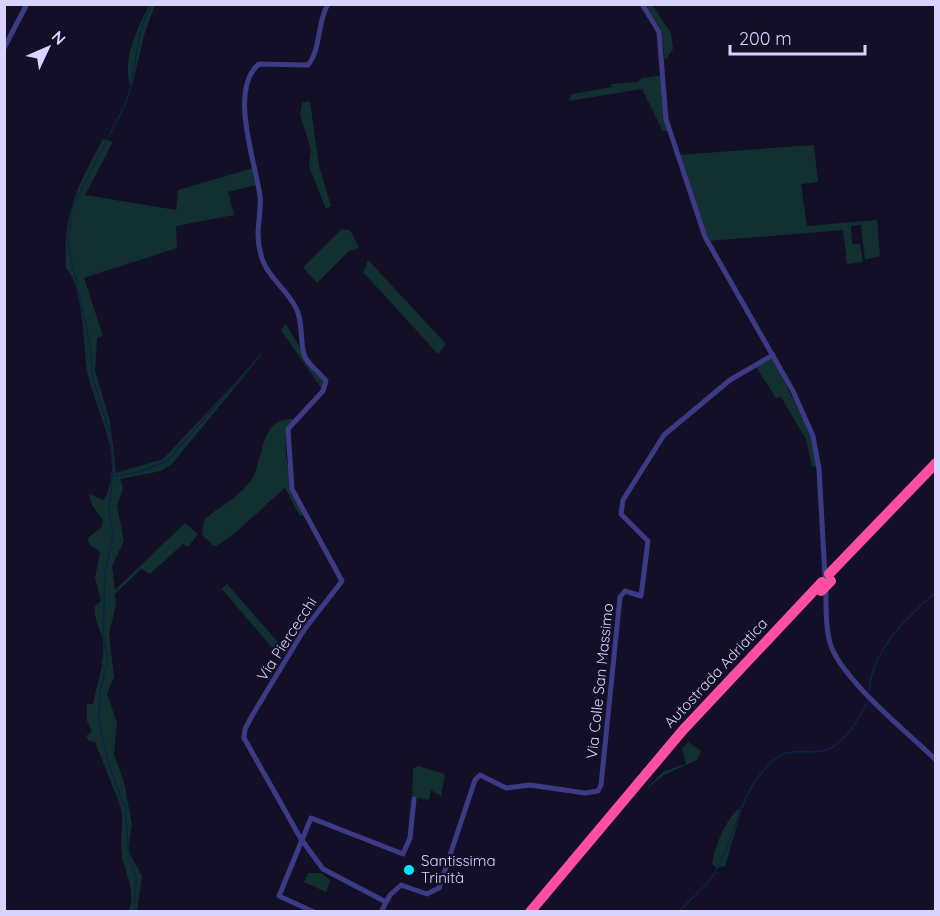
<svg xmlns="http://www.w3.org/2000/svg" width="940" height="916" font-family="Quicksand,sans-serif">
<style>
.green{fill:#12302f}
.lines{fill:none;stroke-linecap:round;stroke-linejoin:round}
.stream{stroke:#0c2248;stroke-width:1.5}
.street{stroke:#3d3a85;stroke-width:5}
.highway{stroke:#ff4fa3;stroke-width:10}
.highway-bridge{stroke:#ff4fa3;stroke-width:10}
.poi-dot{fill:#00e5ff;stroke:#130f26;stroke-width:2}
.labels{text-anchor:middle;stroke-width:4.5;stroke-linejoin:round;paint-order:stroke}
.street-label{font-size:15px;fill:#d9d4ff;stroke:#130f26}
.poi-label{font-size:15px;fill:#d9d4ff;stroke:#130f26;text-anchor:start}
</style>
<rect width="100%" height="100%" fill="#130f26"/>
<!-- green -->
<g class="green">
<path d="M149 5H155L145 32 132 86 130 85C122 59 138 28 149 5Z"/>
<polygon points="645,5 652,5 671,33 673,49 665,60 661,29"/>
<polygon points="663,75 667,131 663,131 642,89 568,101 572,94 612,87 611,84 638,82 642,78"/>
<polygon points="310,101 319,166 331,206 326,209 309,166 311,149 300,115 302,103"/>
<path d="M103 139 113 142 85 195 176 210 178 190 253 168 256 185 228 192 234 215 176 226 177 248 84 278 103 336 97 338 95 371 110 421 116 473 163 459 263 353 172 464 161 471 120 479 123 488 117 506 124 541 112 566 115 590 185 523 198 534 188 547 183 544 150 574 141 569 115 594 116 604 109 634 114 677 107 694 117 723 114 755 124 782 132 825 128 851 142 876 137 911H129C136 890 126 877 122 856 119 839 125 821 120 805L95 742 89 741 86 736 92 732 87 721V704H93C97 684 105 663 103 642 102 631 93 620 95 606L101 601 95 578 100 552 89 544 88 538 102 527 103 520 92 505 89 494 104 500C110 490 112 475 112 464 111 431 93 402 87 370 83 345 84 287 66 268 63 211 77 188 103 139Z"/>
<polygon points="814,145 818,182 801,184 807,226 877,220 880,256 865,260 861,225 851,226 852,244 860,244 863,262 847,264 843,230 709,241 677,155"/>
<polygon points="342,229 350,230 359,248 349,251 317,283 303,267"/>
<polygon points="368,260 446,344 438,354 363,272"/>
<polygon points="286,324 302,351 326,381 322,389 281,330"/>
<polygon points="772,357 811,435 817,467 812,466 806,439 781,397 776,398 756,367"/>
<path d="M293 419C275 448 294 487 304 515L300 516 285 488C272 498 226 545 214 546L202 535 204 520C219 506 239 498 251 480 265 459 258 418 293 419Z"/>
<polygon points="227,584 284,649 279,656 222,589"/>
<polygon points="688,742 701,751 697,760 664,775 644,791 664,771 686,764 682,749"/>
<polygon points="418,766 445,774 441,796 431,790 429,800 412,797 413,769"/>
<path d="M738 809 741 811 727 860 725 866 717 868 712 864C715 846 725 821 738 809Z"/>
<polygon points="308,873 321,873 330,880 326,892 304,882"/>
</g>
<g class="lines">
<!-- stream -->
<g class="stream">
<polyline points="113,476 139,472 167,461 261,354"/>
<path d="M869 691C872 650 906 618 936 592"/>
<path d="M134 912 136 877 129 857 125 808 109 765 99 722 100 692 108 660 103 634 105 574 113 534 109 511 113 467 110 434 93 379 89 339 68 244 72 207 125 105C138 72 133 36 152 4"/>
<path d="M679 912C691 898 707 887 716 871 737 833 739 789 775 759 790 746 806 755 823 751 844 746 859 718 868 701"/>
</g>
<!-- street -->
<g class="street">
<path d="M328 4C317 22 321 50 308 65L259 64C228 89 256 164 260 196 262 216 254 231 261 255 266 276 287 289 296 308 304 323 299 342 305 357 310 366 320 373 326 381L323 391 288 429 292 489 342 581 304 630 253 714 245 729 244 738 301 839 323 869 386 902"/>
<polyline points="642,4 659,32 666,119 705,237 793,391 813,436 819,469 825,577"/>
<polyline points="4,48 27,4"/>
<path d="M826 587C826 604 825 626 830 643 840 678 908 733 936 760"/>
<polyline points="314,912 279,896 311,818 403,854 410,838 414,799"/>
<polyline points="381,912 390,895 401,885 427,894 439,888 475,780 480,775 506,788 530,785 585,793 598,791 601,785 620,597 625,591 641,596 648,541 621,514 623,500 664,435 730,380 773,355"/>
</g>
<!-- highway -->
<g class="highway">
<polyline points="829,574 936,463"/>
<polyline points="530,912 683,730 822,582"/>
</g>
<!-- highway-bridge -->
<polyline class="highway-bridge" points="821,591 831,581"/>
</g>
<!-- markers -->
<circle class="poi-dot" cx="409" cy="870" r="6"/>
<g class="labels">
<!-- street labels -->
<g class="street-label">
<text transform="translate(287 639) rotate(-57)" y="5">Via Piercecchi</text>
<text transform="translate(716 673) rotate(-47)" y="5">Autostrada Adriatica</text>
<text transform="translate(600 681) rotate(-84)" y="5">Via Colle San Massimo</text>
</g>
<!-- poi labels -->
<g class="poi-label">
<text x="421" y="866">Santissima<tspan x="421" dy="17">Trinità</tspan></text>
</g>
</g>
<!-- border -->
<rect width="940" height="916" fill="none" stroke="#d9d4ff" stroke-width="12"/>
<!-- north arrow -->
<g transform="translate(48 48) rotate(46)" stroke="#130f26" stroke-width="4.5" paint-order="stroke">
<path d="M0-4.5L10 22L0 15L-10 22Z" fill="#d9d4ff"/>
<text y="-9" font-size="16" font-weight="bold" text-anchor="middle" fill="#d9d4ff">N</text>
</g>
<!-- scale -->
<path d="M730 45v9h135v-9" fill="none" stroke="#d9d4ff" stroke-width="3"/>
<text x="739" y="45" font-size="18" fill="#d9d4ff" stroke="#130f26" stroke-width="4.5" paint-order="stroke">200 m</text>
</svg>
